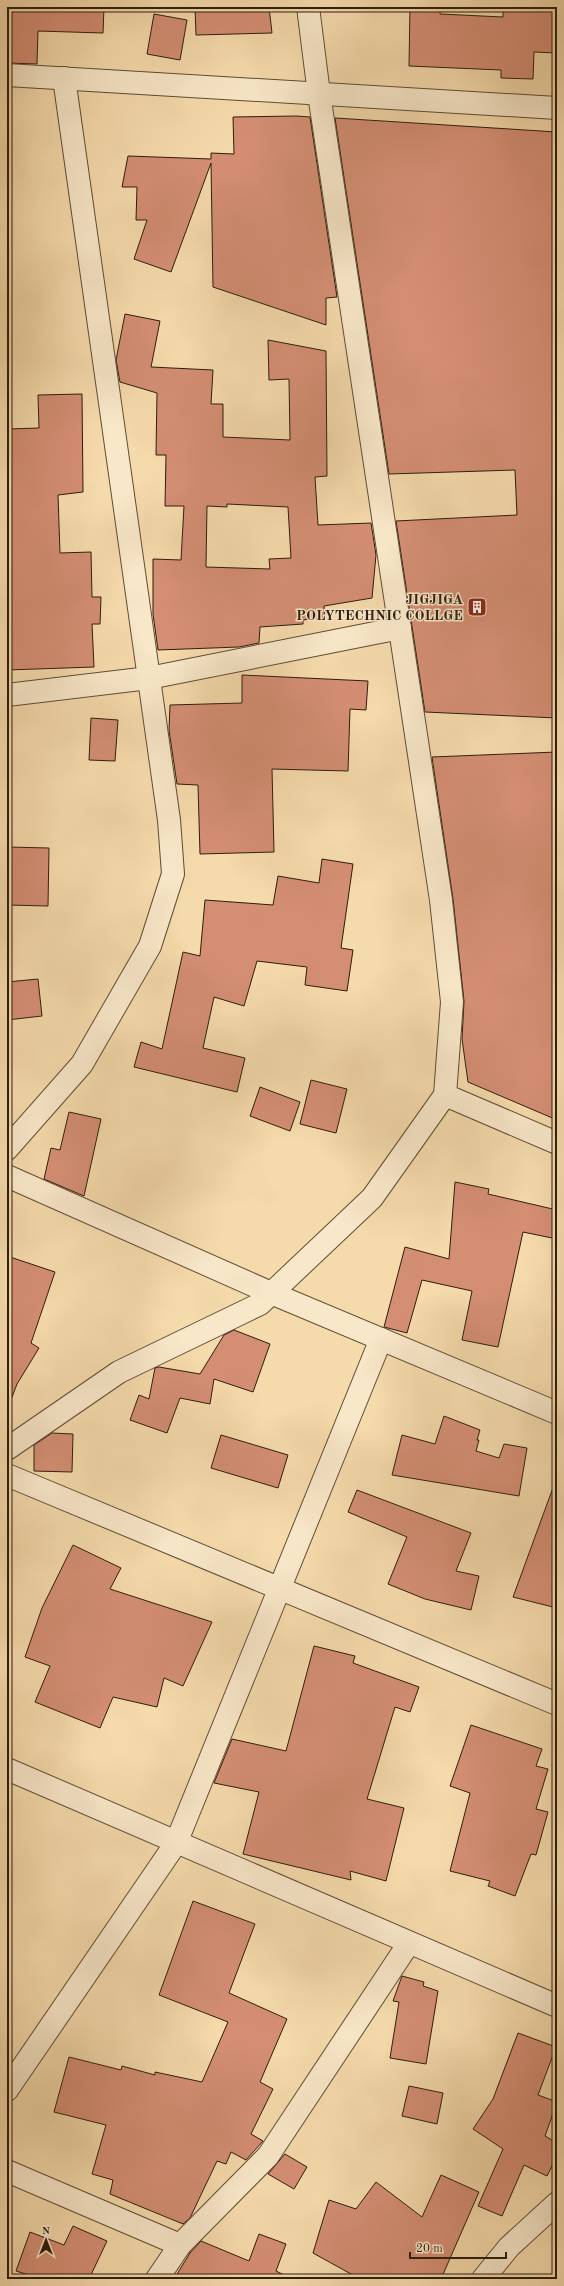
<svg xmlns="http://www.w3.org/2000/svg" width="564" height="2286" font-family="'Old Standard TT',serif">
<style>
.building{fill:#d48e74;stroke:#2d1d0c;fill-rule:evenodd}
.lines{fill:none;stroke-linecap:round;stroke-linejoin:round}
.minor-casing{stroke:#5f4c34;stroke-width:24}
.minor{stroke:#f8e7c9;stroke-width:22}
.labels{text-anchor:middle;stroke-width:3;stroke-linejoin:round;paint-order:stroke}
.poi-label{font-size:14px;font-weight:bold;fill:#2d1d0c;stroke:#f8e7c9;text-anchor:end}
</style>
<rect width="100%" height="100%" fill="#f5daac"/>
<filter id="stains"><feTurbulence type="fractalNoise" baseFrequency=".005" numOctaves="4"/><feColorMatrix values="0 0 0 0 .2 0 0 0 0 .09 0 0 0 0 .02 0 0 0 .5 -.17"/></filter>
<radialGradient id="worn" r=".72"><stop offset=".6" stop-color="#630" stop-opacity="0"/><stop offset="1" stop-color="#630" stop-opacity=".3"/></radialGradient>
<!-- building -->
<g class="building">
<polygon points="7,7 104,7 103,33 38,31 37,64 7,63"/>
<polygon points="195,7 269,7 272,33 196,35"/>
<polygon points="410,7 440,7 440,14 503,17 503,7 557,7 557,53 534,52 533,79 501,78 501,70 409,66"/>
<polygon points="154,14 187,20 180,60 147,54"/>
<polygon points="296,116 310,117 337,297 326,298 326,325 213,287 211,163 171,272 134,259 147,220 136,220 137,187 122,187 128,156 211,159 211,153 234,154 233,117"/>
<polygon points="335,118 557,132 557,718 425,712 396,521 517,515 515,470 389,474"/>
<path d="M125 314 160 321 151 367 213 370 211 404H223V437L290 440 289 379 269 380 268 340 326 351 327 476 315 477 318 525 371 523 376 555 372 598 324 606 325 617 303 620V624L260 627 259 643 239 647 158 650 153 614V559L181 560 184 506H165L166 455H156L157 393 120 382 116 360ZM227 504 288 507 291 558 269 559 270 569 206 567 207 506 227 507Z"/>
<polygon points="82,394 83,492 58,495 60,553 91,552 92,597 101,597 100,624 92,624 94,667 7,670 7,429 39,428 38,395"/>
<polygon points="242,675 368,681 366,710 350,709 348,771 272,769 274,852 200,854 198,785 177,784 169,730 170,705 242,703"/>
<polygon points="91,718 118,720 115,761 89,760"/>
<polygon points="557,752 557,1120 468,1082 462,1039 464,1001 453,899 432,757"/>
<polygon points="7,847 49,848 48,906 7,905"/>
<polygon points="322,859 353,864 341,948 353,950 347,991 305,985 307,967 257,961 244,1006 214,997 203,1048 245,1058 237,1092 134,1067 141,1042 162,1049 183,952 200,956 205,900 273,905 278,876 319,883"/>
<polygon points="38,979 42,1016 7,1020 7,982"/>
<polygon points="311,1080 347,1089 336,1133 300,1124"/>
<polygon points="260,1087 300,1102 290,1131 250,1116"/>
<polygon points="69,1112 101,1119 84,1196 44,1179 51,1148 60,1150"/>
<polygon points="455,1182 489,1189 488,1194 557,1210 557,1239 523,1232 498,1347 462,1340 472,1291 422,1280 407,1333 384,1327 405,1247 449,1259"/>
<polygon points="7,1256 55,1272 31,1343 39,1348 17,1384 11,1400 7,1400"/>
<polygon points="234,1330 270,1344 253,1392 214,1379 210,1404 180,1398 167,1433 130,1420 139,1395 149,1399 155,1368 159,1367 200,1374 224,1335"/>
<polygon points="444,1416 480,1430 477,1440 479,1440 476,1451 499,1458 504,1444 527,1448 519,1496 392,1475 402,1435 435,1444"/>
<polygon points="52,1433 73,1434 72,1472 34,1471 34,1445"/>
<polygon points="221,1435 288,1455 278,1488 211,1468"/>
<polygon points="554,1485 557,1486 557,1608 513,1597"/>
<polygon points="357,1490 471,1533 456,1571 479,1576 471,1610 425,1599 388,1584 407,1537 348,1512"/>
<polygon points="73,1545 121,1568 110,1589 212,1622 183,1686 164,1678 157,1707 113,1697 100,1728 35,1702 50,1666 25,1657 42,1608"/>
<polygon points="314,1646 355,1656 353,1663 419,1687 410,1712 395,1707 367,1799 404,1808 386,1881 350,1871 351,1880 243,1854 259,1792 214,1783 232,1739 286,1751"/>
<polygon points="471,1725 542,1749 536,1766 548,1769 536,1809 548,1812 536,1855 531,1854 515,1896 488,1886 490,1881 450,1871 470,1793 450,1786"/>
<polygon points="193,1901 255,1924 229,1993 287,2019 260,2082 273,2089 251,2134 263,2141 246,2160 231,2152 226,2164 217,2161 190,2218 183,2224 110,2194 113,2180 92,2174 106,2125 54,2112 69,2057 121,2070 122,2066 155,2075 155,2072 202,2082 228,2022 159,1995"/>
<polygon points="402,1976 424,1982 423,1986 438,1991 426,2064 390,2058 399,2002 393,2001"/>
<polygon points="518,2033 556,2047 538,2095 557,2102 545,2136 557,2143 557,2156 547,2176 524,2165 502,2216 478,2206 503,2149 473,2129 493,2099"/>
<polygon points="409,2086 443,2093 437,2124 402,2116"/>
<polygon points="285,2154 307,2167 294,2189 268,2174"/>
<polygon points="441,2175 479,2192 441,2279 360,2279 313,2253 329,2200 356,2209 376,2182 422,2217"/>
<polygon points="73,2226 107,2241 89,2279 42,2279 16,2271 30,2232 64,2245"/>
<polygon points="259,2234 286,2244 276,2271 292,2279 174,2279 190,2253 201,2241 249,2261"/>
</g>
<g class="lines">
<!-- minor casing -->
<g class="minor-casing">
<g id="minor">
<polyline points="7,75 557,108"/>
<polyline points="7,695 149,678 400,628"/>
<polyline points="445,1095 557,1143"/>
<polyline points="7,1149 82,1064 150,946 173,874 169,820 64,78"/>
<polyline points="7,1176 271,1293 557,1413"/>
<polyline points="7,1449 119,1372 260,1304 372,1198 445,1095 452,1002 441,900 319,94 308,7"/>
<polyline points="7,1475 557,1704"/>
<polyline points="7,1769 557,2006"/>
<polyline points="7,2090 176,1843 381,1339"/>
<polyline points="7,2171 180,2245"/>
<polyline points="157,2279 180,2245 268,2156 409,1943"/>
<polyline points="483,2279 509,2247 557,2203"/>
</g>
</g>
<!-- minor -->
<use href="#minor" class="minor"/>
</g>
<!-- icons -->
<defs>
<g id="building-square" transform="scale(1)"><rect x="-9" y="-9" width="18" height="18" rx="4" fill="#8f2418" stroke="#f8e7c9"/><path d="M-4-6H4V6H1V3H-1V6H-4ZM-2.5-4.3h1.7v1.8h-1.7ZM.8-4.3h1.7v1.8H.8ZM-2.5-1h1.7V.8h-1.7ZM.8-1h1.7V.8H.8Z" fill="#fff"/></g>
</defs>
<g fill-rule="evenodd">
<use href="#building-square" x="477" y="607"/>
</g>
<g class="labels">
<!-- poi labels -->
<g class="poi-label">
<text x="463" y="604">JIGJIGA<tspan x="463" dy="16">POLYTECHNIC COLLGE</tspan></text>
</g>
</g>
<!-- margin -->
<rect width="564" height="2286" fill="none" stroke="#f5daac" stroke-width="24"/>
<rect x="8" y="8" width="548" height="2270" fill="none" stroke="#2d1d0c" stroke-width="2"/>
<rect x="12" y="12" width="540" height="2262" fill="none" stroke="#2d1d0c"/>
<!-- north arrow -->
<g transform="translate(46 2240)" stroke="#f8e7c9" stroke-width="3" paint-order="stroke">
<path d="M0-3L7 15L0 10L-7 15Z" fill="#2d1d0c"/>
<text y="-6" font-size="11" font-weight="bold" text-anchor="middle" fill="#2d1d0c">N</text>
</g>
<!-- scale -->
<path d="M410 2252v6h96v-6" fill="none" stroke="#2d1d0c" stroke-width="2"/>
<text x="416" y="2252" font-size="12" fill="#2d1d0c" stroke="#f8e7c9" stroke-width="3" paint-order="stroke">20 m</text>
<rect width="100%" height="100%" filter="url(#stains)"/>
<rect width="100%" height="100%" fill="url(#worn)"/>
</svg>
